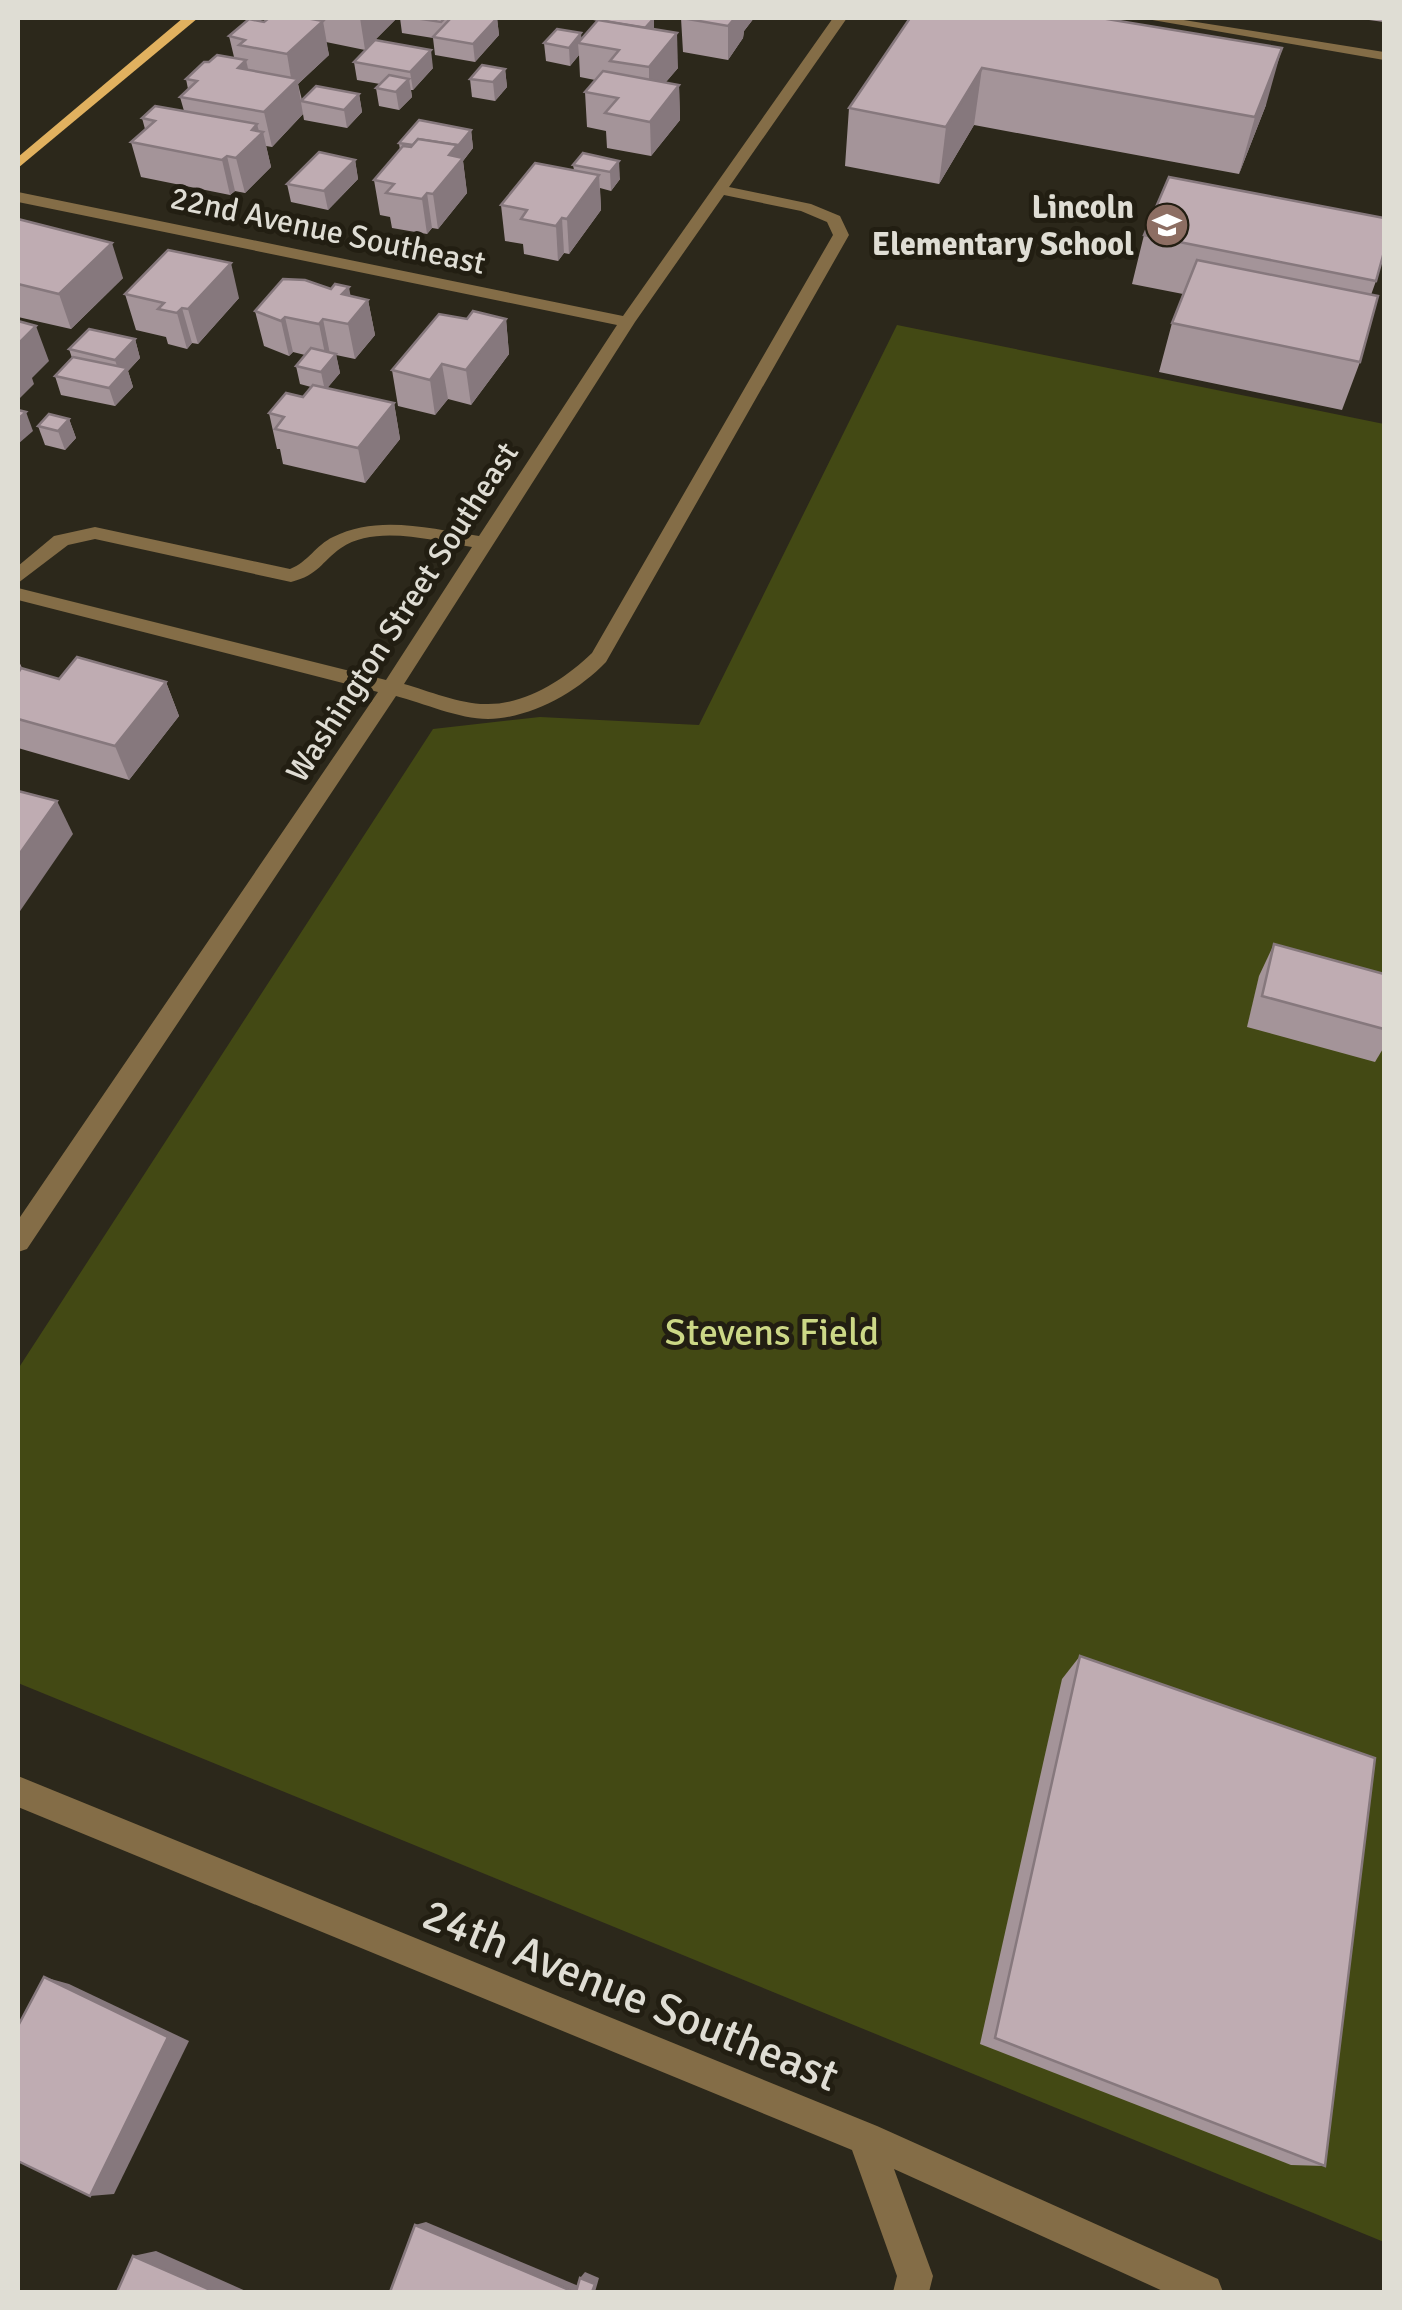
<svg xmlns="http://www.w3.org/2000/svg" width="1402" height="2310" font-family="Signika,sans-serif">
<style>
.green{fill:#434914}
.lines{fill:none;stroke-linecap:round;stroke-linejoin:round}
.minor{fill:#846d47;fill-rule:evenodd}
.major{fill:#e1b15f;fill-rule:evenodd}
.wall{fill:#a49499}
.shaded-wall{fill:#86787d}
.building{fill:#bfacb2;stroke:#86787d;stroke-width:2.5}
.labels{text-anchor:middle;stroke-width:10;stroke-linejoin:round;paint-order:stroke}
.far-poi-label{font-size:32px;font-weight:bold;fill:#dfddd4;stroke:#221e12;text-anchor:end}
.far-street-label{font-size:32px;fill:#dfddd4;stroke:#221e12}
.park-label{font-size:38px;fill:#ccd886;stroke:#221e12}
.near-street-label{font-size:45px;fill:#dfddd4;stroke:#221e12}
</style>
<rect width="100%" height="100%" fill="#2c281b"/>
<!-- green -->
<polygon class="green" points="897,325 1384,424 1384,2242 18,1683 18,1369 433,729 540,717 699,725"/>
<g class="lines">
<!-- minor -->
<g class="minor">
<path d="M833 18H847L729 187 811 204 840 216 849 235 606 662C577 692 532 718 488 719 459 719 423 703 396 696L27 1249 18 1252V1220L378 692 18 600V588L386 680 472 547C434 541 376 524 341 548 321 562 319 575 291 582L95 539 68 545 18 583V566L54 536 95 527 290 569C308 562 316 545 333 537 378 514 432 529 479 536L617 325 18 202V192L623 316ZM724 195 801 211 827 222 833 235 592 653C565 679 527 704 488 704 462 705 429 691 404 684L635 322Z"/>
<polygon points="1141,18 1171,18 1384,52 1384,60"/>
<polygon points="18,1776 877,2126 1218,2279 1223,2292 1165,2292 894,2169 933,2276 929,2292 893,2292 897,2276 852,2150 18,1807"/>
</g>
<!-- major -->
<polygon class="major" points="183,18 198,18 18,168 18,157"/>
</g>
<!-- wall -->
<g class="wall">
<polygon points="269,18 397,18 365,50 326,42 329,55 298,84 302,100 359,94 362,112 347,128 304,120 303,114 272,147 266,146 271,167 245,193 235,191 230,195 141,177 131,142 145,129 142,118 184,111 180,97 188,89 186,79 209,62 234,57 229,36 264,22"/>
<polygon points="400,18 497,18 499,35 475,62 435,55 433,38 402,33"/>
<polygon points="588,18 651,18 654,29 678,68 665,83 679,85 680,120 651,156 607,148 606,131 587,127 585,92 595,80 580,77 579,55 570,66 546,61 544,43 582,39 598,21 588,19"/>
<polygon points="681,18 754,18 744,31 743,38 728,60 683,52"/>
<polygon points="910,18 1266,105 1239,174 974,125 939,184 845,166 849,108"/>
<polygon points="1354,18 1384,18 1384,22"/>
<polygon points="354,62 433,68 413,90 411,90 412,97 399,110 379,106 376,88 380,84 357,80"/>
<polygon points="505,69 507,87 495,101 472,97 470,79"/>
<polygon points="471,130 473,148 463,161 467,193 438,229 432,228 427,234 392,228 390,217 380,215 374,180 400,150 399,143"/>
<polygon points="583,153 620,179 611,191 600,188 601,210 569,254 564,253 558,261 524,254 523,244 505,241 501,205 574,170 573,165"/>
<polygon points="355,160 358,179 328,210 291,202 287,184"/>
<polygon points="18,219 123,278 71,329 18,317"/>
<polygon points="1144,235 1376,281 1371,295 1360,362 1342,410 1159,372 1172,323 1183,294 1132,284"/>
<polygon points="125,294 239,298 198,344 192,343 187,349 168,344 166,337 136,330"/>
<polygon points="350,296 368,300 375,335 355,359 336,355 340,373 327,388 394,403 400,439 365,483 283,464 280,449 277,449 269,413 303,397 311,387 300,384 296,366 305,355 293,352 289,356 264,346 255,311"/>
<polygon points="467,319 506,319 509,354 471,405 448,399 435,415 398,406 392,370"/>
<polygon points="135,339 140,358 128,371 133,387 115,406 61,395 55,376 72,358 69,349"/>
<polygon points="69,419 76,438 65,450 45,445 38,426"/>
<polygon points="18,659 22,668 59,679 166,682 179,716 129,780 18,748"/>
<polygon points="1274,944 1384,974 1384,1047 1375,1062 1247,1027 1259,976"/>
<polygon points="1080,1656 1325,2166 1291,2165 980,2044 1062,1679"/>
</g>
<!-- shaded-wall -->
<g class="shaded-wall">
<polygon points="360,18 397,18 365,50"/>
<polygon points="497,18 499,35 475,62 473,44"/>
<polygon points="654,18 654,36 638,37"/>
<polygon points="735,18 754,18 744,31 743,38 728,60 728,26"/>
<polygon points="323,21 329,55 298,84 303,114 272,147 264,112 292,84 287,54"/>
<polygon points="581,33 582,44 578,43 579,55 570,66 569,48"/>
<polygon points="677,33 678,68 649,102 649,67"/>
<polygon points="1282,48 1266,105 1239,174 1255,117"/>
<polygon points="431,50 433,68 413,90 410,72"/>
<polygon points="246,60 254,94 238,68"/>
<polygon points="982,68 974,125 939,184 946,127"/>
<polygon points="505,69 507,87 495,101 493,82"/>
<polygon points="409,79 412,97 399,110 396,92"/>
<polygon points="679,85 680,120 651,156 650,122"/>
<polygon points="359,94 362,112 347,128 344,110"/>
<polygon points="257,124 260,135 263,132 271,167 245,193 236,158 252,130"/>
<polygon points="471,130 473,148 463,161 467,193 438,229 433,194 449,155"/>
<polygon points="227,156 235,191 230,195 222,160"/>
<polygon points="355,160 358,179 328,210 324,191"/>
<polygon points="619,161 620,179 611,191 610,172"/>
<polygon points="599,175 601,210 569,254 567,219"/>
<polygon points="427,193 432,228 427,234 422,199"/>
<polygon points="562,218 564,253 558,261 556,226"/>
<polygon points="112,243 123,278 71,329 59,294"/>
<polygon points="231,263 239,298 198,344 188,309"/>
<polygon points="349,287 354,316 368,300 375,335 355,359 342,294"/>
<polygon points="182,308 192,343 187,349 177,313"/>
<polygon points="285,317 293,352 289,356 281,321"/>
<polygon points="323,319 330,354 326,359 319,324"/>
<polygon points="506,319 509,354 471,405 466,370"/>
<polygon points="36,326 49,361 32,378 34,384 18,400 18,344"/>
<polygon points="135,339 140,358 128,371 133,387 115,406 109,388 120,375 115,360"/>
<polygon points="336,354 340,373 325,391 321,372"/>
<polygon points="442,364 448,399 435,415 430,380"/>
<polygon points="394,403 400,439 365,483 358,448"/>
<polygon points="26,412 33,431 18,444 18,419"/>
<polygon points="69,419 76,438 65,450 58,431"/>
<polygon points="166,682 179,716 129,780 115,746"/>
<polygon points="57,801 73,834 18,914 18,856"/>
<polygon points="44,1977 69,1984 189,2041 114,2194 90,2196"/>
<polygon points="426,2222 581,2287 576,2292 415,2225"/>
<polygon points="156,2251 248,2292 215,2292 133,2256"/>
<polygon points="585,2272 599,2278 595,2292 592,2292 580,2278"/>
</g>
<!-- building -->
<g class="building">
<polygon points="269,18 306,18 323,21 287,54 239,45 245,40 229,36 249,19 264,22"/>
<polygon points="415,18 445,18 441,22"/>
<polygon points="451,18 497,18 473,44 433,37"/>
<polygon points="606,18 654,18 645,28 603,21"/>
<polygon points="682,18 735,18 728,26"/>
<polygon points="910,18 1101,18 1282,48 1255,117 982,68 946,127 849,108"/>
<polygon points="598,20 677,33 649,67 610,61 619,50 578,43"/>
<polygon points="557,29 581,33 569,48 544,43"/>
<polygon points="375,40 431,50 410,72 354,62"/>
<polygon points="217,55 246,60 238,68 298,79 264,112 180,97 197,81 186,79 204,62 209,62"/>
<polygon points="482,65 505,69 493,82 470,79"/>
<polygon points="603,71 679,85 650,122 605,113 618,98 585,92"/>
<polygon points="389,75 409,79 396,92 376,88"/>
<polygon points="316,86 359,94 344,110 301,101"/>
<polygon points="155,106 257,124 252,130 263,132 236,158 227,156 222,160 131,142 155,121 142,118"/>
<polygon points="419,120 471,130 457,147 457,145 418,139 413,145 399,143"/>
<polygon points="418,139 457,145 449,155 463,158 433,194 427,193 422,199 386,193 394,184 374,180 403,146 411,147"/>
<polygon points="319,152 355,160 324,191 287,184"/>
<polygon points="583,153 619,161 610,172 573,165"/>
<polygon points="535,163 599,175 567,219 562,218 556,226 521,219 527,210 501,205"/>
<polygon points="1169,177 1384,218 1384,252 1376,281 1144,235"/>
<polygon points="18,219 112,243 59,294 18,284"/>
<polygon points="168,250 231,263 188,309 182,308 177,313 158,309 164,303 125,294"/>
<polygon points="1197,260 1378,296 1360,362 1172,323"/>
<polygon points="283,279 305,280 331,289 335,284 349,287 342,294 368,300 348,324 323,319 319,324 285,317 281,321 255,311"/>
<polygon points="473,311 506,319 466,370 442,364 430,380 392,370 439,314 467,319"/>
<polygon points="18,321 36,326 18,344"/>
<polygon points="89,329 135,339 115,360 69,349"/>
<polygon points="311,348 336,354 321,372 296,366"/>
<polygon points="73,357 127,368 109,388 55,376"/>
<polygon points="313,385 394,403 358,448 275,429 284,417 269,413 286,393 303,397"/>
<polygon points="18,410 26,412 18,419"/>
<polygon points="49,414 69,419 58,431 38,426"/>
<polygon points="77,657 166,682 115,746 18,719 18,673 21,668 59,679"/>
<polygon points="18,791 57,801 18,856"/>
<polygon points="1274,944 1384,974 1384,1029 1262,996"/>
<polygon points="1080,1656 1375,1758 1325,2166 995,2038"/>
<polygon points="44,1977 168,2037 90,2196 18,2161 18,2026"/>
<polygon points="415,2225 574,2292 390,2292"/>
<polygon points="133,2256 215,2292 117,2292"/>
<polygon points="580,2278 595,2284 592,2292 576,2292"/>
</g>
<!-- icons -->
<defs>
<g id="school-disc" transform="scale(2.25)"><circle r="9.5" fill="#8d6e63" stroke="#221e12"/><path d="M0-5L7-2L0 1L-7-2ZM-4 1L0 2.5L4 1V4Q0 6-4 4Z" fill="#fff"/></g>
</defs>
<g fill-rule="evenodd">
<use href="#school-disc" x="1167" y="225"/>
</g>
<g class="labels">
<!-- far-poi labels -->
<g class="far-poi-label">
<text x="1134" y="218">Lincoln<tspan x="1134" dy="37">Elementary School</tspan></text>
</g>
<!-- far-street labels -->
<g class="far-street-label">
<text transform="translate(328 230) rotate(12)" y="11">22nd Avenue Southeast</text>
<text transform="translate(402 612) rotate(-57)" y="11">Washington Street Southeast</text>
</g>
<!-- park labels -->
<g class="park-label">
<text x="772" y="1345">Stevens Field</text>
</g>
<!-- near-street labels -->
<g class="near-street-label">
<text transform="translate(631 1994) rotate(22)" y="16">24th Avenue Southeast</text>
</g>
</g>
<!-- border -->
<rect width="1402" height="2310" fill="none" stroke="#dfddd4" stroke-width="40"/>
</svg>
